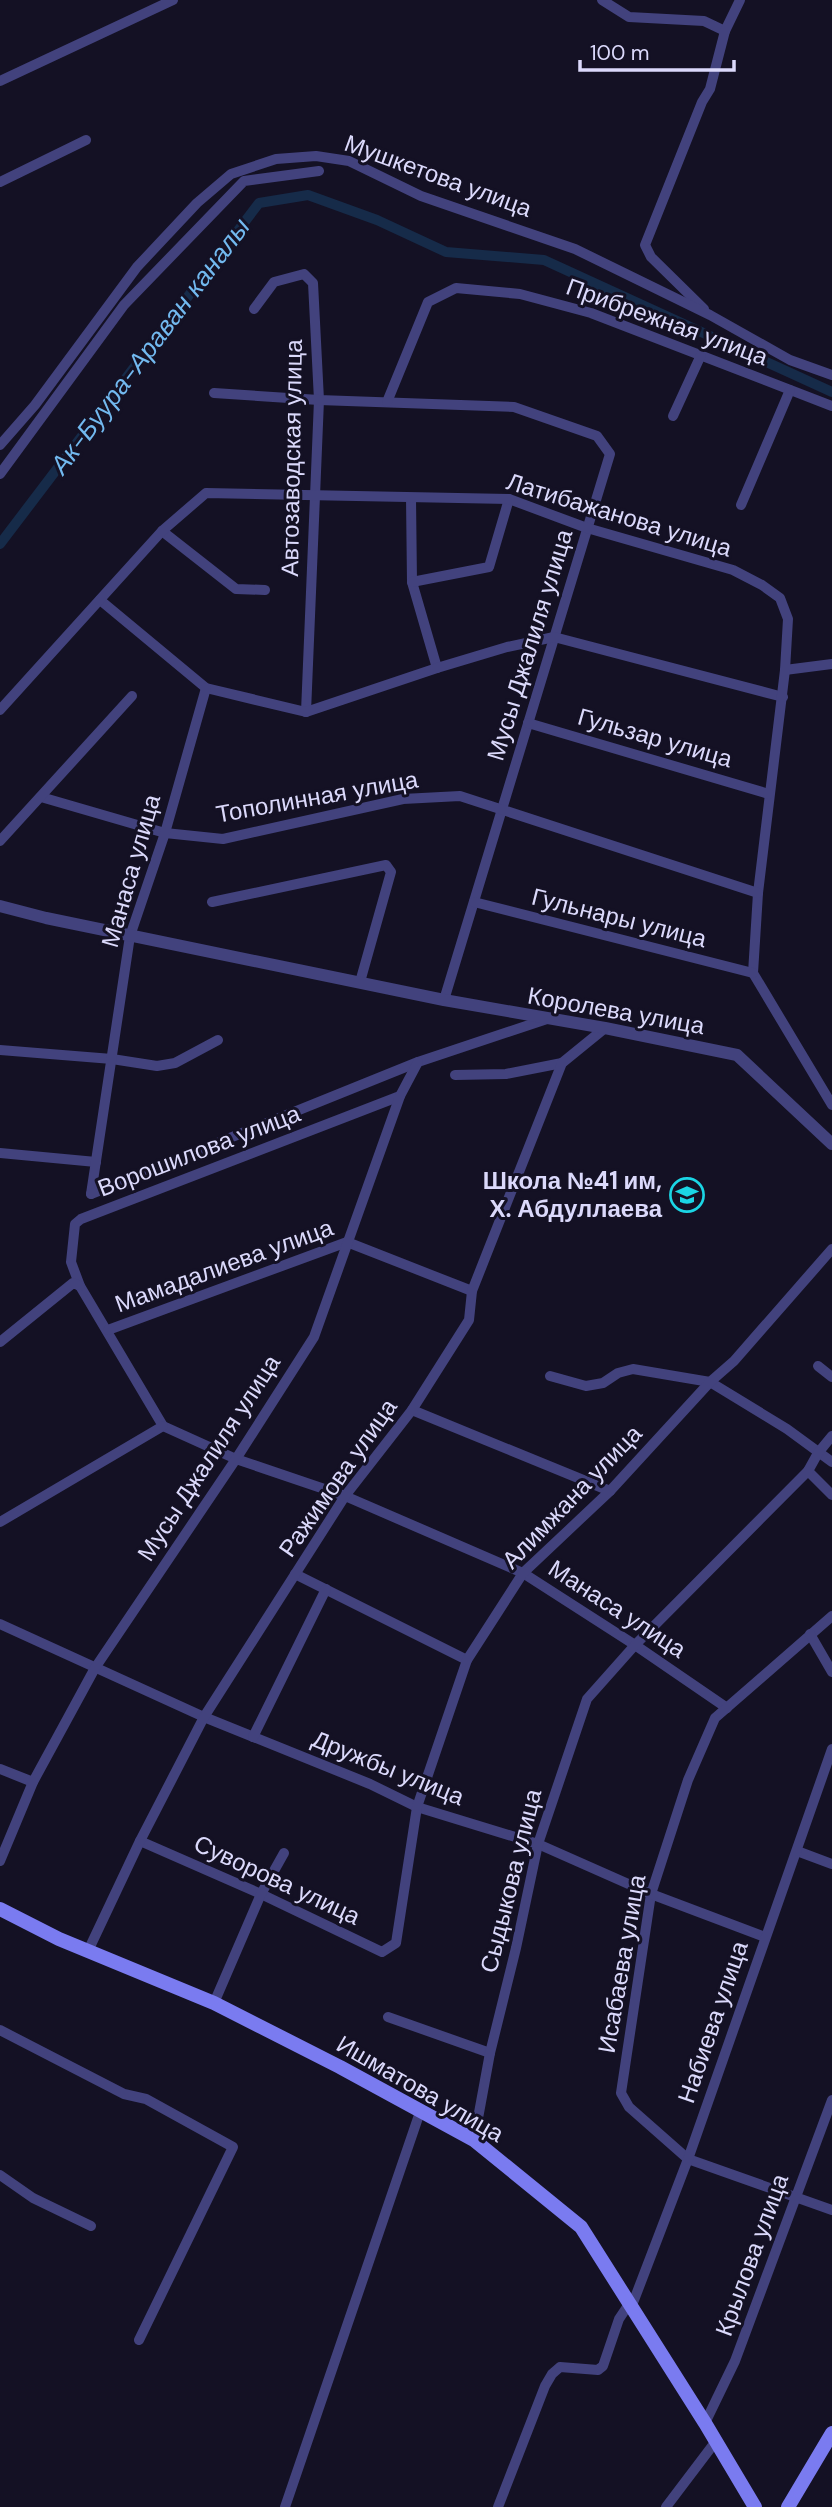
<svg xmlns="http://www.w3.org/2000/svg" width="832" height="2507" font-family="'DM Sans',sans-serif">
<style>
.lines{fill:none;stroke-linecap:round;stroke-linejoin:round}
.canal{stroke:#162b49;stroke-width:10}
.minor{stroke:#42427d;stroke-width:10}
.tertiary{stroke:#42427d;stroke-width:12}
.secondary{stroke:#7a7bf0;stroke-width:14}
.labels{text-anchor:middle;stroke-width:6;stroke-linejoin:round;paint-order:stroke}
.street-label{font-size:24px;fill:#dbd9fb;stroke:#141124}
.poi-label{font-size:24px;font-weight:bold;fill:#dbd9fb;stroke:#141124;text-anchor:end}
.water-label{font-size:26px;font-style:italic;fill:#72b9ef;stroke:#141124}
</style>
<rect width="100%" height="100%" fill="#141124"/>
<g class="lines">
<!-- canal -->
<polyline class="canal" points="0,544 259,203 308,195 377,220 446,252 544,260 832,392"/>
<!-- minor -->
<g class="minor">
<polyline points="602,0 629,17 704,21 725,31"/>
<polyline points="0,81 173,0"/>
<polyline points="0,182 86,140"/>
<polyline points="254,309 274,282 304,274 313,283 319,400 306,712"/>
<polyline points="704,309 651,257 645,245 702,102 710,89 725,31 740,0"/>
<polyline points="214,393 319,400 514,407 597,436 610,454 444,1000"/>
<polyline points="387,402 428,302 456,288 520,294 591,313 832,406"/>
<polyline points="673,416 701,355"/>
<polyline points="0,445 35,405 137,267 197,203 231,174 276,159 316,156 349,161 421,196 575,249 710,315 790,360 832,375"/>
<polyline points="0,474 124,305 244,181 319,171"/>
<polyline points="411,498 412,582 437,668"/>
<polyline points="741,505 790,390"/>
<polyline points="162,531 236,589 265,590"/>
<polyline points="412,582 489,567 509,499"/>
<polyline points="100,600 206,688 306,712 437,668 507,647 554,637 783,697"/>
<polyline points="785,670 832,664"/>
<polyline points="0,710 162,531 206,493 509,499 587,528 733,570 762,585 780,598 788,619 785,670 758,893 753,973 832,1105"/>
<polyline points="528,723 769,794"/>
<polyline points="41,797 165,833 223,839 403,799 460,796 758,893"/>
<polyline points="0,841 132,696"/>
<polyline points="212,902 386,865 391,872 360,982"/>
<polyline points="474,902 753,973"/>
<polyline points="0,1050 112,1059 157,1066 175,1063 218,1040"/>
<polyline points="455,1075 506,1074 562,1063"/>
<polyline points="400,1096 81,1219 75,1224 71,1262 80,1286 163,1426 236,1459 345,1496 523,1573 635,1645 727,1708"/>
<polyline points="0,1153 96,1162"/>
<polyline points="91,1194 130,936 165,833 206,688"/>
<polyline points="91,1194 418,1062 547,1019"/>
<polyline points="108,1330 347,1242 472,1291"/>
<polyline points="0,1342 73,1283 80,1286"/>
<polyline points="818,1366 832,1377"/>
<polyline points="550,1376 586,1386 603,1383 618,1373 633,1369 710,1382 787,1429 832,1462"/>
<polyline points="412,1410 610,1491"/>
<polyline points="808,1471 832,1495"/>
<polyline points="0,1522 163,1426"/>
<polyline points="295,1574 467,1660"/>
<polyline points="832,1616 715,1718 688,1780 651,1894 621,2093 629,2107 688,2159 832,2210"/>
<polyline points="0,1624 204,1717 370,1784 417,1807 538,1844 651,1894 765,1937"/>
<polyline points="810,1634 832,1672"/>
<polyline points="253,1737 326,1589"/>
<polyline points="0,1769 33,1782"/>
<polyline points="140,1841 261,1894 382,1952 396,1943 417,1807 467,1660 523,1573 610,1491 710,1382 734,1361 832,1249"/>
<polyline points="797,1851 832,1864"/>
<polyline points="0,1861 33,1782 95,1668 236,1459 314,1337 400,1096 418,1062"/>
<polyline points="88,1951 140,1841 204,1717 345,1496 412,1410 469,1320 472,1291 562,1063 605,1028"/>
<polyline points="214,2003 261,1894 284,1853"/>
<polyline points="388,2017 490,2053"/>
<polyline points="0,2030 124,2094 146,2099 233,2147 139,2340"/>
<polyline points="474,2140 490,2053 516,1948 538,1844 587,1699 635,1645 808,1471 818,1453 832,1436"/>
<polyline points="0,2175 33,2198 91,2226"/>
<polyline points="631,2308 688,2159 832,1749"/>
<polyline points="705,2423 735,2361 832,2100"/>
<polyline points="285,2507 420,2112"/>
<polyline points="498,2507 545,2386 552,2374 560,2367 598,2370 603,2366 619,2319 629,2304"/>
<polyline points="666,2507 716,2441"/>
</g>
<!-- tertiary -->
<polyline class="tertiary" points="0,906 46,918 444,1000 605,1028 737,1055 832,1144"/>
<!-- secondary -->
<g class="secondary">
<polyline points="0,1909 59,1939 214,2003 340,2067 474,2140 581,2227 705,2423 755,2507"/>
<polyline points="788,2507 832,2433"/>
</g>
</g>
<!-- icons -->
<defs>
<g id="school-ring" transform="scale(1.75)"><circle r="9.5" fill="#141124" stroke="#1bd6e5" stroke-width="1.5"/><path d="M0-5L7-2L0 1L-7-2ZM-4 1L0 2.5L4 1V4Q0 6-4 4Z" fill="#1bd6e5"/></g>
</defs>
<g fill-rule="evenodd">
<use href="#school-ring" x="687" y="1195"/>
</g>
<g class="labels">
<!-- street labels -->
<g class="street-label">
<text transform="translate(438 176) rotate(20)" y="8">Мушкетова улица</text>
<text transform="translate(667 322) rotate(20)" y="8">Прибрежная улица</text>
<text transform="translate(292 458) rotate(-89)" y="8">Автозаводская улица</text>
<text transform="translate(619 515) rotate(17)" y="8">Латибажанова улица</text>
<text transform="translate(530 645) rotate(-73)" y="8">Мусы Джалиля улица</text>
<text transform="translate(655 738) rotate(16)" y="8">Гульзар улица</text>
<text transform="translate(317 797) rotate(-10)" y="8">Тополинная улица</text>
<text transform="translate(131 871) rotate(-74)" y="8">Манаса улица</text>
<text transform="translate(619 918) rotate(14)" y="8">Гульнары улица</text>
<text transform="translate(616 1011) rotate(10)" y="8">Королева улица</text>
<text transform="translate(199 1151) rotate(-21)" y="8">Ворошилова улица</text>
<text transform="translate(224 1266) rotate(-20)" y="8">Мамадалиева улица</text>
<text transform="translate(209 1458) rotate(-57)" y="8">Мусы Джалиля улица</text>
<text transform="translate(338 1478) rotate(-55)" y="8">Ражимова улица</text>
<text transform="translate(572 1497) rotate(-46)" y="8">Алимжана улица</text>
<text transform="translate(617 1609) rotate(33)" y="8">Манаса улица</text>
<text transform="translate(388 1768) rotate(22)" y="8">Дружбы улица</text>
<text transform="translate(277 1880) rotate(25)" y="8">Суворова улица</text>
<text transform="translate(511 1881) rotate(-76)" y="8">Сыдыкова улица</text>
<text transform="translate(622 1964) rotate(-80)" y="8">Исабаева улица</text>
<text transform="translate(713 2022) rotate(-71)" y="8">Набиева улица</text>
<text transform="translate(420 2089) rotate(30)" y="8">Ишматова улица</text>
<text transform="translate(752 2255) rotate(-70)" y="8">Крылова улица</text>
</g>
<!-- poi labels -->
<g class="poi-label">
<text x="662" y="1189">Школа №41 им,<tspan x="662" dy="28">Х. Абдуллаева</tspan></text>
</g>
<!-- water labels -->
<g class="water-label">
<text transform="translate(150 346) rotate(-53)" y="9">Ак-Буура-Араван каналы</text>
</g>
</g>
<!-- scale -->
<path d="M580 60v10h154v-10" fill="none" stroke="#dbd9fb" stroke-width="3.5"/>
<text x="590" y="60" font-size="21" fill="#dbd9fb" stroke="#141124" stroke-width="5" paint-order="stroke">100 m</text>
</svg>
